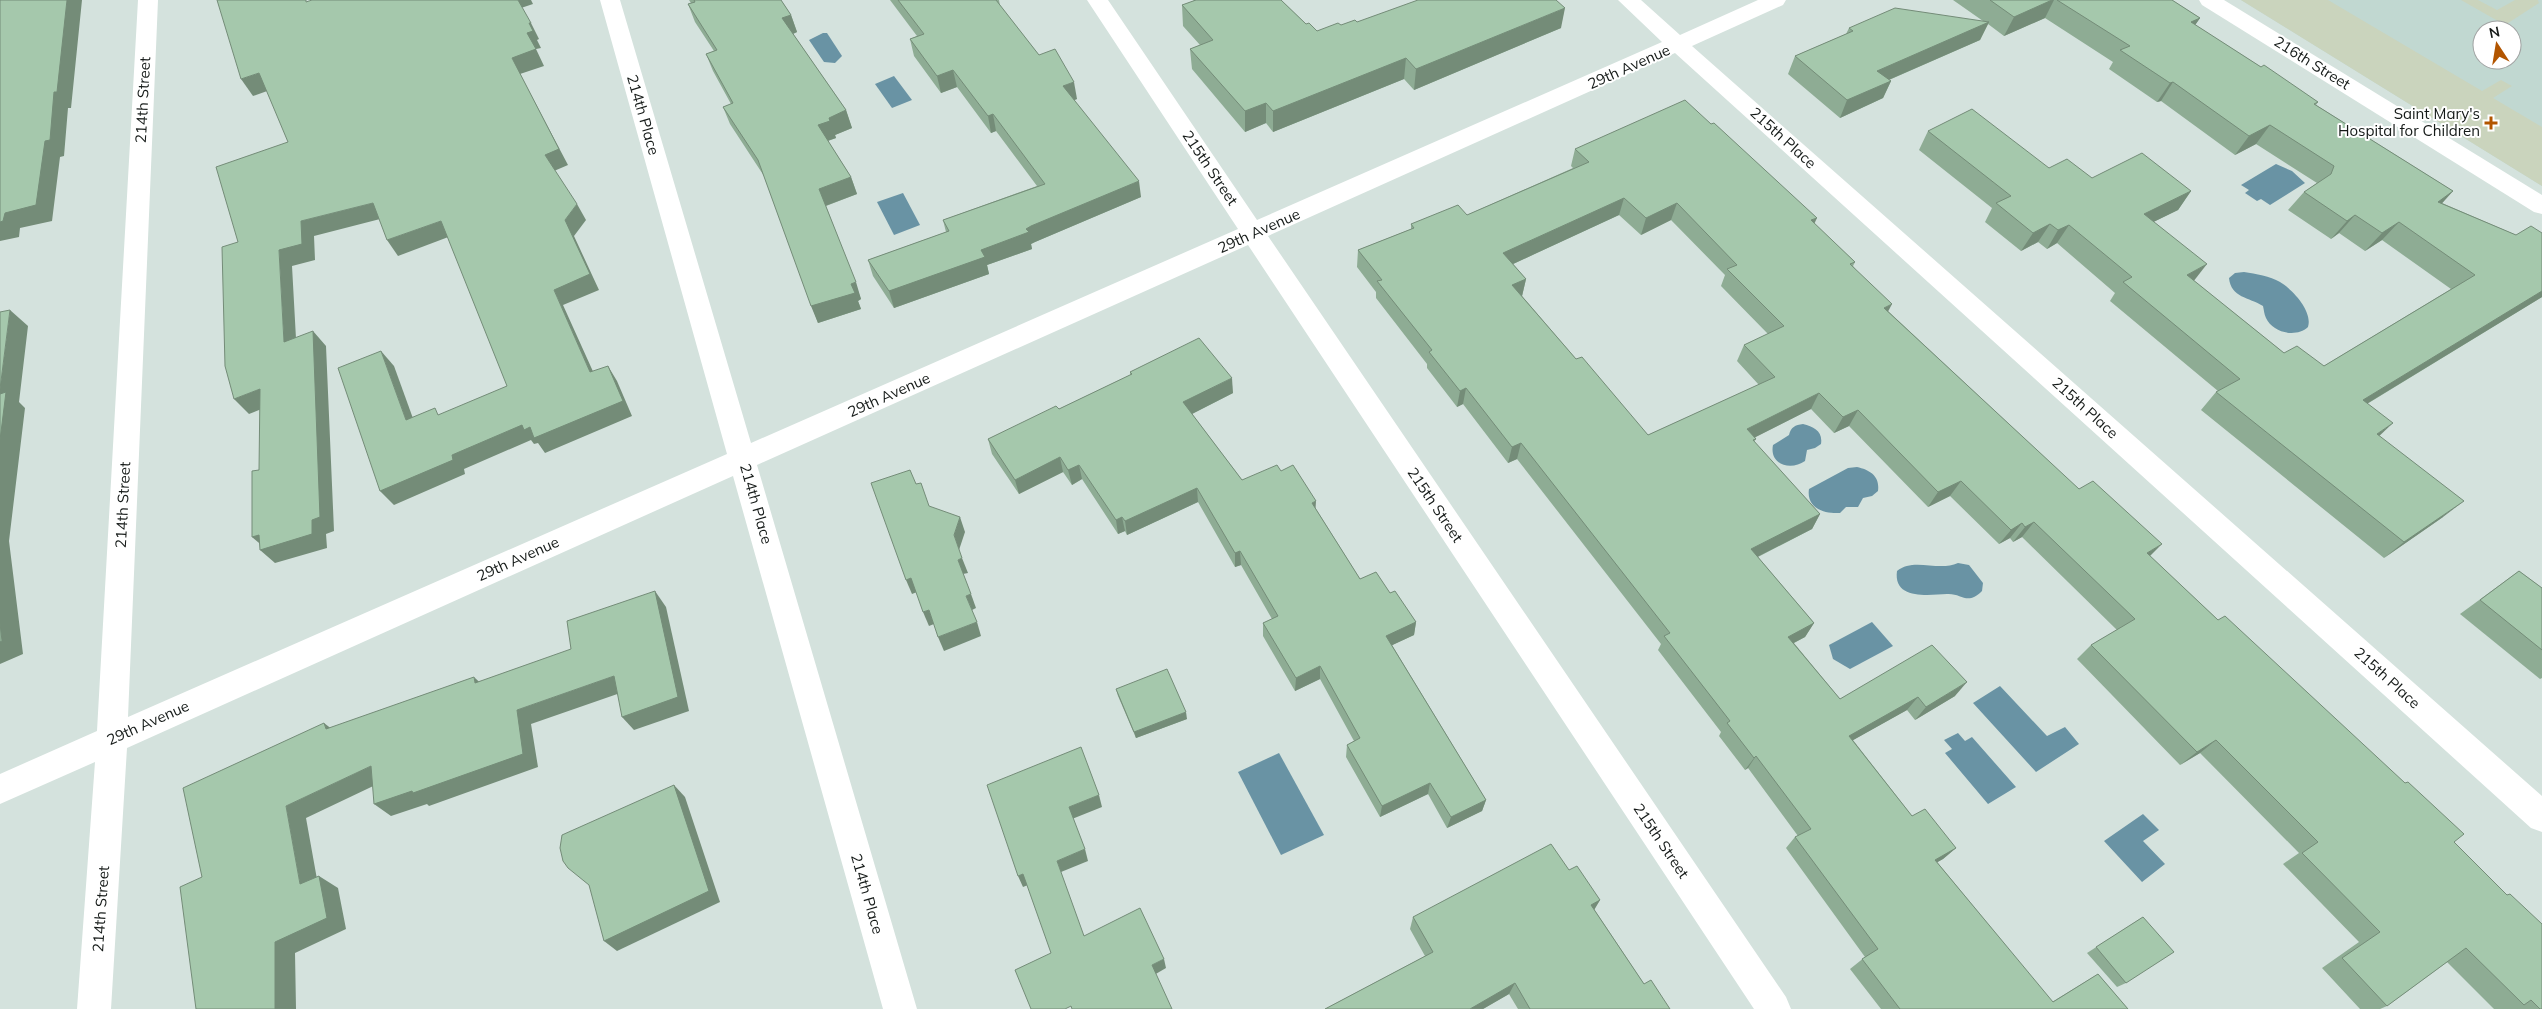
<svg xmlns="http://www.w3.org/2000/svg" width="2542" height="1009" font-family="Mulish,sans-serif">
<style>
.built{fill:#c1d8d1;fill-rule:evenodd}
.green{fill:#cad4bd}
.water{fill:#6993a4}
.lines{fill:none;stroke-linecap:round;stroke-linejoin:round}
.minor{fill:#fff;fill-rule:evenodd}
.wall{fill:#8eac94;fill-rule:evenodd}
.shaded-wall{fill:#748c78}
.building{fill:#a5c8ac;stroke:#748c78;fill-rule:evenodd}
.poi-dot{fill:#b25500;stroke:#fff;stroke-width:2}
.labels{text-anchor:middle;stroke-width:4;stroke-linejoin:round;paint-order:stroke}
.street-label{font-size:15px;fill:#151a18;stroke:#fff}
.poi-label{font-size:15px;fill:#151a18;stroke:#fff;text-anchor:end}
</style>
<rect width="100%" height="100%" fill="#d4e2dd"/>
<!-- built -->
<path class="built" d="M2241 0H2542V186ZM2482 30H2512V60H2482Z"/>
<!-- green -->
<g class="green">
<polygon points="2241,0 2328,0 2482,91 2501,80 2512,86 2493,98 2542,127 2542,186"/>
<polygon points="2461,0 2478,0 2497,10 2515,0 2538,0 2539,3 2505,25"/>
</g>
<!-- water -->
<g class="water">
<polygon points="823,33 827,33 842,56 835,63 824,62 809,40"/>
<polygon points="894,76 912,100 892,108 875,84"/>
<polygon points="2276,164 2292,171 2305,183 2270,205 2261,199 2257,201 2245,193 2249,190 2241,185"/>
<polygon points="903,193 920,225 894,235 877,202"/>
<path d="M2244 272C2256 274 2270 276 2280 282 2292 289 2313 311 2308 327 2296 338 2273 333 2266 318 2264 314 2264 310 2263 306 2249 297 2231 298 2229 278L2235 273Z"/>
<path d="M1803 424C1814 427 1823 431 1821 444L1815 448 1807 450 1805 461C1791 471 1769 465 1773 445L1789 435C1791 427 1795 425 1803 424Z"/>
<path d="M1857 467C1870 470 1880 476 1878 491L1872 496 1863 498 1858 507H1846L1840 513C1824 514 1806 508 1809 489L1848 468Z"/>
<path d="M1958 563 1969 565 1983 583 1982 591C1967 606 1962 593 1947 594 1928 595 1893 600 1897 571 1914 557 1938 572 1958 563Z"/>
<polygon points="1872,622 1893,646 1850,669 1833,659 1829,645"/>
<polygon points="2000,686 2047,736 2065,727 2079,744 2036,772 1973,703"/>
<polygon points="1958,733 1965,741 1972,737 2016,787 1988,804 1945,753 1952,749 1944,740"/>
<polygon points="1279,753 1324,835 1281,855 1238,772"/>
<polygon points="2143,814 2159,830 2143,841 2165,864 2142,882 2104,841"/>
</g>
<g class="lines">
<!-- minor -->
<g class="minor">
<polygon points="138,0 158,0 128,717 727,454 600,0 620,0 751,443 1238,229 1087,0 1108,0 1257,220 1662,42 1618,0 1641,0 1680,35 1758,0 1786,0 1783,5 1692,46 2542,796 2542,832 2531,828 1675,53 1268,236 1786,997 1791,1009 1754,1009 1248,245 757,465 917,1009 883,1009 733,476 127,748 111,1009 77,1009 95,762 0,804 0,774 97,731"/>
<polygon points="2199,0 2224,0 2542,195 2542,214 2534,212 2202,5"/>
</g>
</g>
<!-- wall -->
<g class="wall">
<polygon points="689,0 781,0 791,15 797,32 793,34 846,110 852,128 835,135 836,138 828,141 851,177 857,194 826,206 861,299 858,301 861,309 818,323 764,176 730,124 723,107 731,104 713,71 706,54 714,51 695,22 688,4 691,3"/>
<polygon points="890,0 999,0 1000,6 1039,55 1077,99 1074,100 1141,197 1035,242 1031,244 1032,249 987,265 989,274 894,308 873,276 868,260 946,232 943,220 1037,186 996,131 991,133 957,87 941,93 914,56 910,39 917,36"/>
<polygon points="1193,0 1281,0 1306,24 1317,31 1357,22 1561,28 1414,90 1404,79 1273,132 1266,123 1245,132 1192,69 1190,49 1200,45 1183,26 1182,5 1194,1"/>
<polygon points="1953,0 2172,0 2200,18 2195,25 2261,67 2318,102 2316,105 2453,191 2442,203 2516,235 2542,233 2542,297 2367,404 2379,436 2443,517 2384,558 2201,410 2216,392 2218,391 2110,301 2115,293 2057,243 2047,249 2038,242 2021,251 1985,222 1992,208 1919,150 1928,131 2049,168 2092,178 2191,191 2178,210 2153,222 2194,281 2284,353 2324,366 2451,289 2382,240 2365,251 2339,233 2331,239 2288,210 2304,192 2317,183 2256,144 2235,155 2161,101 2157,102 2109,69 2113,62 2045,18 2004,36 1988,24 1980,40 1889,80 1891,81 1883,98 1840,118 1788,74 1795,56 1846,34 1849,28 1983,21"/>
<path d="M1575 149 1814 224 1855 262 1853 266 1888 311 2150 556 2454 842 2507 895 2510 894 2542 1009H2494L2447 962 2387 1006 2380 1009H2360L2322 968 2359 942 2283 864 2299 853 2200 753 2180 765 2077 659 2091 645 2117 630 2022 537 2013 542 2010 538 1999 544 1950 496 1928 507 1849 426 1834 433 1811 409 1755 437 1756 439 1754 442 1820 514 1812 529 1758 557 1814 623 1805 637 1794 643 1840 699 1955 696 1915 720 1907 710 1853 740 1912 816 1956 848 1943 859 1937 862 2052 1002 2098 974 2128 1009H1881L1850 969 1865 957 1786 848 1795 837 1798 836 1748 768 1745 770 1719 736 1721 732 1658 650 1661 644 1517 459 1508 463 1463 404 1457 407 1427 368V364L1376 298V292L1357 267 1358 250 1411 229V224L1467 215 1573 168 1571 166ZM1619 215 1641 235 1671 220 1725 275 1721 286 1768 334 1744 345 1737 361 1759 385 1648 435 1576 359 1522 296 1526 279 1513 264Z"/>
<polygon points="1130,372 1233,393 1192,414 1242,480 1281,471 1316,509 1360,579 1390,593 1416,622 1414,635 1392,645 1486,800 1482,811 1447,828 1428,794 1380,817 1346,757 1347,745 1354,741 1320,679 1295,691 1263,636 1263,623 1272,619 1241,565 1235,567 1198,502 1127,535 1125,531 1118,534 1082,479 1072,485 1063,472 1019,494 992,454 988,439 1059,409 1130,375"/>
<polygon points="2519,571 2542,588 2542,678 2540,679 2460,614"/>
<polygon points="1116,689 1187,719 1136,738 1118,696"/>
<polygon points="1569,870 1600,900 1594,909 1644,984 1670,1009 1518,1009 1509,994 1483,1009 1325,1009 1425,956 1410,929 1413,917"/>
<polygon points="2143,917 2126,983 2117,987 2087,953"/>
</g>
<!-- shaded-wall -->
<g class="shaded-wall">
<polygon points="67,0 82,0 71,108 68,108 64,156 60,157 52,221 20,228 19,237 0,241 0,222 45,141"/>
<polygon points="517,0 531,0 533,4 521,8"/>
<polygon points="2052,0 2054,0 2045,18 2004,36 2014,17"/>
<polygon points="1565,8 1561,28 1414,90 1416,69"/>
<polygon points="791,15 797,32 788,36 782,18"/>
<polygon points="2200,18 2187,37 2191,22"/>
<polygon points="1989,22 1980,40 1870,88 1877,71"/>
<polygon points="529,23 531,23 539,39 537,40 541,48 536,49 544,66 520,74 568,165 554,171 545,155 512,58 527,33"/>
<polygon points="1406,58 1404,79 1273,132 1273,111"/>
<polygon points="953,70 957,87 941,93 937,76"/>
<polygon points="259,73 270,90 253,96 241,79"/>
<polygon points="1891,81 1883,98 1840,118 1847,100"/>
<polygon points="1074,82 1077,99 1066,103 1063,86"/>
<polygon points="2173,82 2161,101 2157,102 2170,83"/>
<polygon points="1266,103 1266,123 1245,132 1245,111"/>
<polygon points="846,110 852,128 835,135 836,138 824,142 818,125 829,118"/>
<polygon points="993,114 996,131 991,133 988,116"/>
<polygon points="2270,125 2256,144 2235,155 2249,136"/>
<polygon points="851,177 857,194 825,206 819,189"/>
<polygon points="1139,181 1141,197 1035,242 1031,244 1032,249 987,265 989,274 894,308 889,291 1031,226"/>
<polygon points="2191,191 2178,210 2131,233 2144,214"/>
<polygon points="2453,191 2436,210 2438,202"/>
<polygon points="1624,198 1619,215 1500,270 1503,253"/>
<polygon points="373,203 384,218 314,236 315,260 292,266 297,357 284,342 279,250 301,221"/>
<polygon points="1677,203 1671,220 1641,235 1646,218"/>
<polygon points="577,204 586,220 574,236 599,290 563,305 600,387 590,372 554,290 565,220"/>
<polygon points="2355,215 2339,233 2331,239 2347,221"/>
<polygon points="1817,218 1809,235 1811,220"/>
<polygon points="441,221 451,236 398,256 387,240"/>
<polygon points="2399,222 2382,240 2365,251 2382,233"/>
<polygon points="2050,224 2038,242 2021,251 2033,233"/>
<polygon points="2069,225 2057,243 2047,249 2058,230"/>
<polygon points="2207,264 2193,282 2187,275"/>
<polygon points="1526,279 1522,296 1509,302 1512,285"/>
<polygon points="856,282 861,299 858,301 861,309 818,323 811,306"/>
<polygon points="2542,291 2542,297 2345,417 2363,400"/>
<polygon points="1892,304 1883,321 1884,308"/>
<polygon points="10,310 28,326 19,402 25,408 9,541 23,654 0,664 0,389"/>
<polygon points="313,331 326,346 334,531 326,534 327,548 275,563 260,550 265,548 252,537"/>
<polygon points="381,351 394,366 419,435 406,420"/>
<polygon points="608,366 617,381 632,416 545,453 538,443 534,444 531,440 464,469 465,474 394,505 380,491 452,455"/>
<polygon points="1232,378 1233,393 1184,418 1183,402"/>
<polygon points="1466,388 1463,404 1457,407 1460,391"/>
<polygon points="260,389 274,404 249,414 234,399"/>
<polygon points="1819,393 1811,409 1740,445 1747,429"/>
<polygon points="1858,410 1849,426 1834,433 1843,417"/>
<polygon points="2393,423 2375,440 2377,434"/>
<polygon points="1521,443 1517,459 1508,463 1512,447"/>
<polygon points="1060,457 1063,472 1019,494 1015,480"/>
<polygon points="1079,465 1082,479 1072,485 1068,470"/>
<polygon points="1961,481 1950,496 1928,507 1938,492"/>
<polygon points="1197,488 1198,502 1127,535 1125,521"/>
<polygon points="1316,501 1315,516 1312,503"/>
<polygon points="2464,501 2443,517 2384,558 2404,542"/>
<polygon points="1820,514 1812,529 1743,564 1751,549"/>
<polygon points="960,517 965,532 959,550 954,535"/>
<polygon points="1122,517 1125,531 1118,534 1116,520"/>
<polygon points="2034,522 2022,537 2013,542 2025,527"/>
<polygon points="2022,523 2010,538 1999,544 2011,530"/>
<polygon points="2162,544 2147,559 2147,553"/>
<polygon points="1240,551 1241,565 1235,567 1235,553"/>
<polygon points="962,558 968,573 963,574 958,560"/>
<polygon points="911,578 917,592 912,594 906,580"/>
<polygon points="655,591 666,607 689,711 634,730 622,717"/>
<polygon points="971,594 976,608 972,610 966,596"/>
<polygon points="929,610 934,624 929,626 923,612"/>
<polygon points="977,622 981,636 944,651 938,637"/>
<polygon points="1416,622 1414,635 1384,649 1386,636"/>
<polygon points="1814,623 1805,637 1780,650 1788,637"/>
<polygon points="1320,666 1320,679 1295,691 1296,678"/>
<polygon points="614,676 626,691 531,724 538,767 429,806 427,804 391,816 374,804 517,710"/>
<polygon points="474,677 489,691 475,683"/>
<polygon points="1967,682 1955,696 1915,720 1926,707"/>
<polygon points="1918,697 1907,710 1839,748 1849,736"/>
<polygon points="1186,712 1187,719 1136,738 1134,732"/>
<polygon points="324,723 342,737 326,729"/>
<polygon points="2216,740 2200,753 2180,765 2197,752"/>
<polygon points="1756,756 1748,768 1745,770 1754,758"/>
<polygon points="371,766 388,779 306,818 320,896 300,884 286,806"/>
<polygon points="1430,783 1428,794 1380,817 1382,806"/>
<polygon points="674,785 685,797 720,902 617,951 604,941"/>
<polygon points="1099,795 1102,807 1072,819 1069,807"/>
<polygon points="1486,800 1482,811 1447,828 1451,817"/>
<polygon points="1956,848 1943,859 1922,871 1935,860"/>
<polygon points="1085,849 1088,861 1061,872 1057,861"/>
<polygon points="1023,874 1028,885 1023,887 1018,876"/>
<polygon points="319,876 338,888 346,929 295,953 296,1009 275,1009 275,942"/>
<polygon points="1600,900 1593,912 1591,905"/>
<polygon points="1164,959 1166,968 1154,975 1152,965"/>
<polygon points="1515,983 1509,994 1483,1009 1470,1009"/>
</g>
<!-- building -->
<g class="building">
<polygon points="0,0 67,0 57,92 54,92 50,140 45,141 36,205 5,213 3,221 0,222"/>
<polygon points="217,0 306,0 306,2 312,0 518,0 531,23 529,23 533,31 527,33 536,49 512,58 559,149 545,155 577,204 565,220 590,274 554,290 590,372 608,366 623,401 534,438 530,427 524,430 522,425 452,455 453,460 380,491 338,368 381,351 406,420 435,408 438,415 507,386 441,221 387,240 373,203 301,221 302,244 279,250 284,342 313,331 320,517 312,520 312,534 260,550 259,535 252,537 252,471 259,470 260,389 234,399 225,366 222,247 238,242 216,167 288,142 259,73 241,79"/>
<polygon points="694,0 781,0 791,15 782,18 846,110 829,118 830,121 818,125 851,177 819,189 856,282 851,284 855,293 811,306 758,160 723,107 733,103 706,54 717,50 688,4 695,2"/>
<polygon points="898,0 996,0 1039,55 1055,49 1074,82 1063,86 1139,181 1031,226 1026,229 1029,232 981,250 985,257 889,291 868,260 949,231 943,220 1045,184 993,114 988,116 953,70 937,76 910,39 924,34"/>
<polygon points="1196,0 1281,0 1306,24 1309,23 1317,31 1338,23 1341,25 1355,20 1357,22 1418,0 1556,0 1565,8 1416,69 1406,58 1273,111 1266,103 1245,111 1190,49 1213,40 1182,5"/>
<polygon points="1990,0 2052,0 2014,17"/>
<polygon points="2057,0 2172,0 2200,18 2191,22 2261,67 2264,65 2318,102 2314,104 2453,191 2438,202 2516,235 2531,226 2542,233 2542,291 2363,400 2393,423 2377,434 2464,501 2404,542 2216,392 2240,379 2123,282 2132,277 2069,225 2058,230 2050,224 2033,233 1996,203 2011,196 1928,131 1972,109 2049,168 2067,159 2092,178 2142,153 2191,191 2144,214 2207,264 2187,275 2284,353 2297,346 2324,366 2475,275 2399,222 2382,233 2355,215 2347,221 2304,192 2331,174 2334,166 2270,125 2249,136 2173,82 2170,83 2120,50 2130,46"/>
<polygon points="1895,8 1989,22 1877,71 1891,81 1847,100 1795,56 1853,31 1849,28"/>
<path d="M1685 100 1711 124 1714 123 1817 218 1811 220 1855 262 1850 264 1892 304 1884 308 2079 489 2093 481 2162 544 2147 553 2218 620 2225 616 2405 783 2408 782 2464 834 2454 842 2507 895 2510 894 2542 924V1009H2540L2531 1000 2524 1005 2466 948 2387 1006 2342 958 2380 932 2302 853 2318 842 2216 740 2197 752 2091 645 2135 619 2034 522 2025 527 2022 523 2011 530 1961 481 1938 492 1858 410 1843 417 1819 393 1747 429 1756 439 1753 440 1820 514 1751 549 1814 623 1788 637 1840 699 1932 645 1967 682 1926 707 1918 697 1849 736 1912 816 1925 809 1956 848 1935 860 2053 1002 2098 974 2128 1009H1900L1862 959 1878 949 1795 837 1811 829 1756 756 1754 758 1727 723 1730 721 1664 636 1670 633 1521 443 1512 447 1466 388 1460 391 1429 352 1432 350 1377 281 1382 280 1358 250 1414 228 1411 224 1458 205 1467 215 1589 162 1575 149ZM1624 198 1646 218 1677 203 1737 265 1727 269 1784 326 1744 345 1775 377 1648 435 1582 357 1576 359 1512 285 1526 279 1503 253Z"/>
<polygon points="10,310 0,389 0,312"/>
<polygon points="1199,338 1232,378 1183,402 1242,480 1277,465 1281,471 1293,465 1316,501 1312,503 1360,579 1376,572 1390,593 1395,591 1416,622 1386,636 1486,800 1451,817 1430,783 1382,806 1347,745 1360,738 1320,666 1296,678 1263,623 1278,616 1240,551 1235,553 1197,488 1125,521 1122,517 1116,520 1079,465 1068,470 1060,457 1015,480 988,439 1056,406 1059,409 1132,374 1130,372"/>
<polygon points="6,392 0,440 0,394"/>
<polygon points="910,470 916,484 921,483 929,506 960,517 954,535 962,558 958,560 971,594 966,596 977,622 938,637 929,610 923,612 911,578 906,580 871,483"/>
<polygon points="2519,571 2542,588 2542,650 2480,600"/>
<polygon points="655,591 678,697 622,717 614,676 517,710 523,754 413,793 412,791 374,804 371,766 286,806 300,884 319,876 327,918 275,942 275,1009 196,1009 180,887 202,877 183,788 324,723 326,729 474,677 475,683 571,649 567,621"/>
<polygon points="0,623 2,641 0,642"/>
<polygon points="1167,669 1186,712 1134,732 1116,689"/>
<polygon points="1081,747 1099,795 1069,807 1085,849 1057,861 1084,936 1140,908 1164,959 1152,965 1172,1009 1072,1009 1071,1006 1065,1009 1031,1009 1015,970 1051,953 1023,874 1018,876 987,785"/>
<polygon points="674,785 709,891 604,941 589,885 568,868 563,861 560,848 562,835"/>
<polygon points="1551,844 1569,870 1577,866 1600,900 1591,905 1644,984 1651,980 1670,1009 1530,1009 1515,983 1470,1009 1325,1009 1433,952 1413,917"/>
<polygon points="2143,917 2174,952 2126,983 2096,947"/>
</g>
<!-- markers -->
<path class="poi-dot" d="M2488.5 115.5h5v5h5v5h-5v5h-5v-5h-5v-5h5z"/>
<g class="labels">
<!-- street labels -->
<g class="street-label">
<text transform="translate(2312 63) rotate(32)" y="5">216th Street</text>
<text transform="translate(1629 67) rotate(-24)" y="5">29th Avenue</text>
<text transform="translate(143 100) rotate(-87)" y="5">214th Street</text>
<text transform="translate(643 115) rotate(74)" y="5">214th Place</text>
<text transform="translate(1783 138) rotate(42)" y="5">215th Place</text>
<text transform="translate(1210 168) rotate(56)" y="5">215th Street</text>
<text transform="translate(1259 231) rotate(-24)" y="5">29th Avenue</text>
<text transform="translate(889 395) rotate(-24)" y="5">29th Avenue</text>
<text transform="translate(2085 408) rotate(42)" y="5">215th Place</text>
<text transform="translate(756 504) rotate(74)" y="5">214th Place</text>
<text transform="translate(123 505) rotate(-87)" y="5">214th Street</text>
<text transform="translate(1435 505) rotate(56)" y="5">215th Street</text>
<text transform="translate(518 559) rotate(-24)" y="5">29th Avenue</text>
<text transform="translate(2387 678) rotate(42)" y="5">215th Place</text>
<text transform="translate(148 723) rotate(-24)" y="5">29th Avenue</text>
<text transform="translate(1661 841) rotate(56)" y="5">215th Street</text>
<text transform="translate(867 894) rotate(74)" y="5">214th Place</text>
<text transform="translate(101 909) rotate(-86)" y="5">214th Street</text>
</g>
<!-- poi labels -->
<g class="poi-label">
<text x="2480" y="119">Saint Mary's<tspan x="2480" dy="17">Hospital for Children</tspan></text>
</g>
</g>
<!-- north arrow -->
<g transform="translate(2497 45) rotate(348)"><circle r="24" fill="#ffffff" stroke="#a1a3a3"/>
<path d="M0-4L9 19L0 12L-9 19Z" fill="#b25500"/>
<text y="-8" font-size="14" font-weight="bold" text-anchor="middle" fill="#151a18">N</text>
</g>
</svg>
